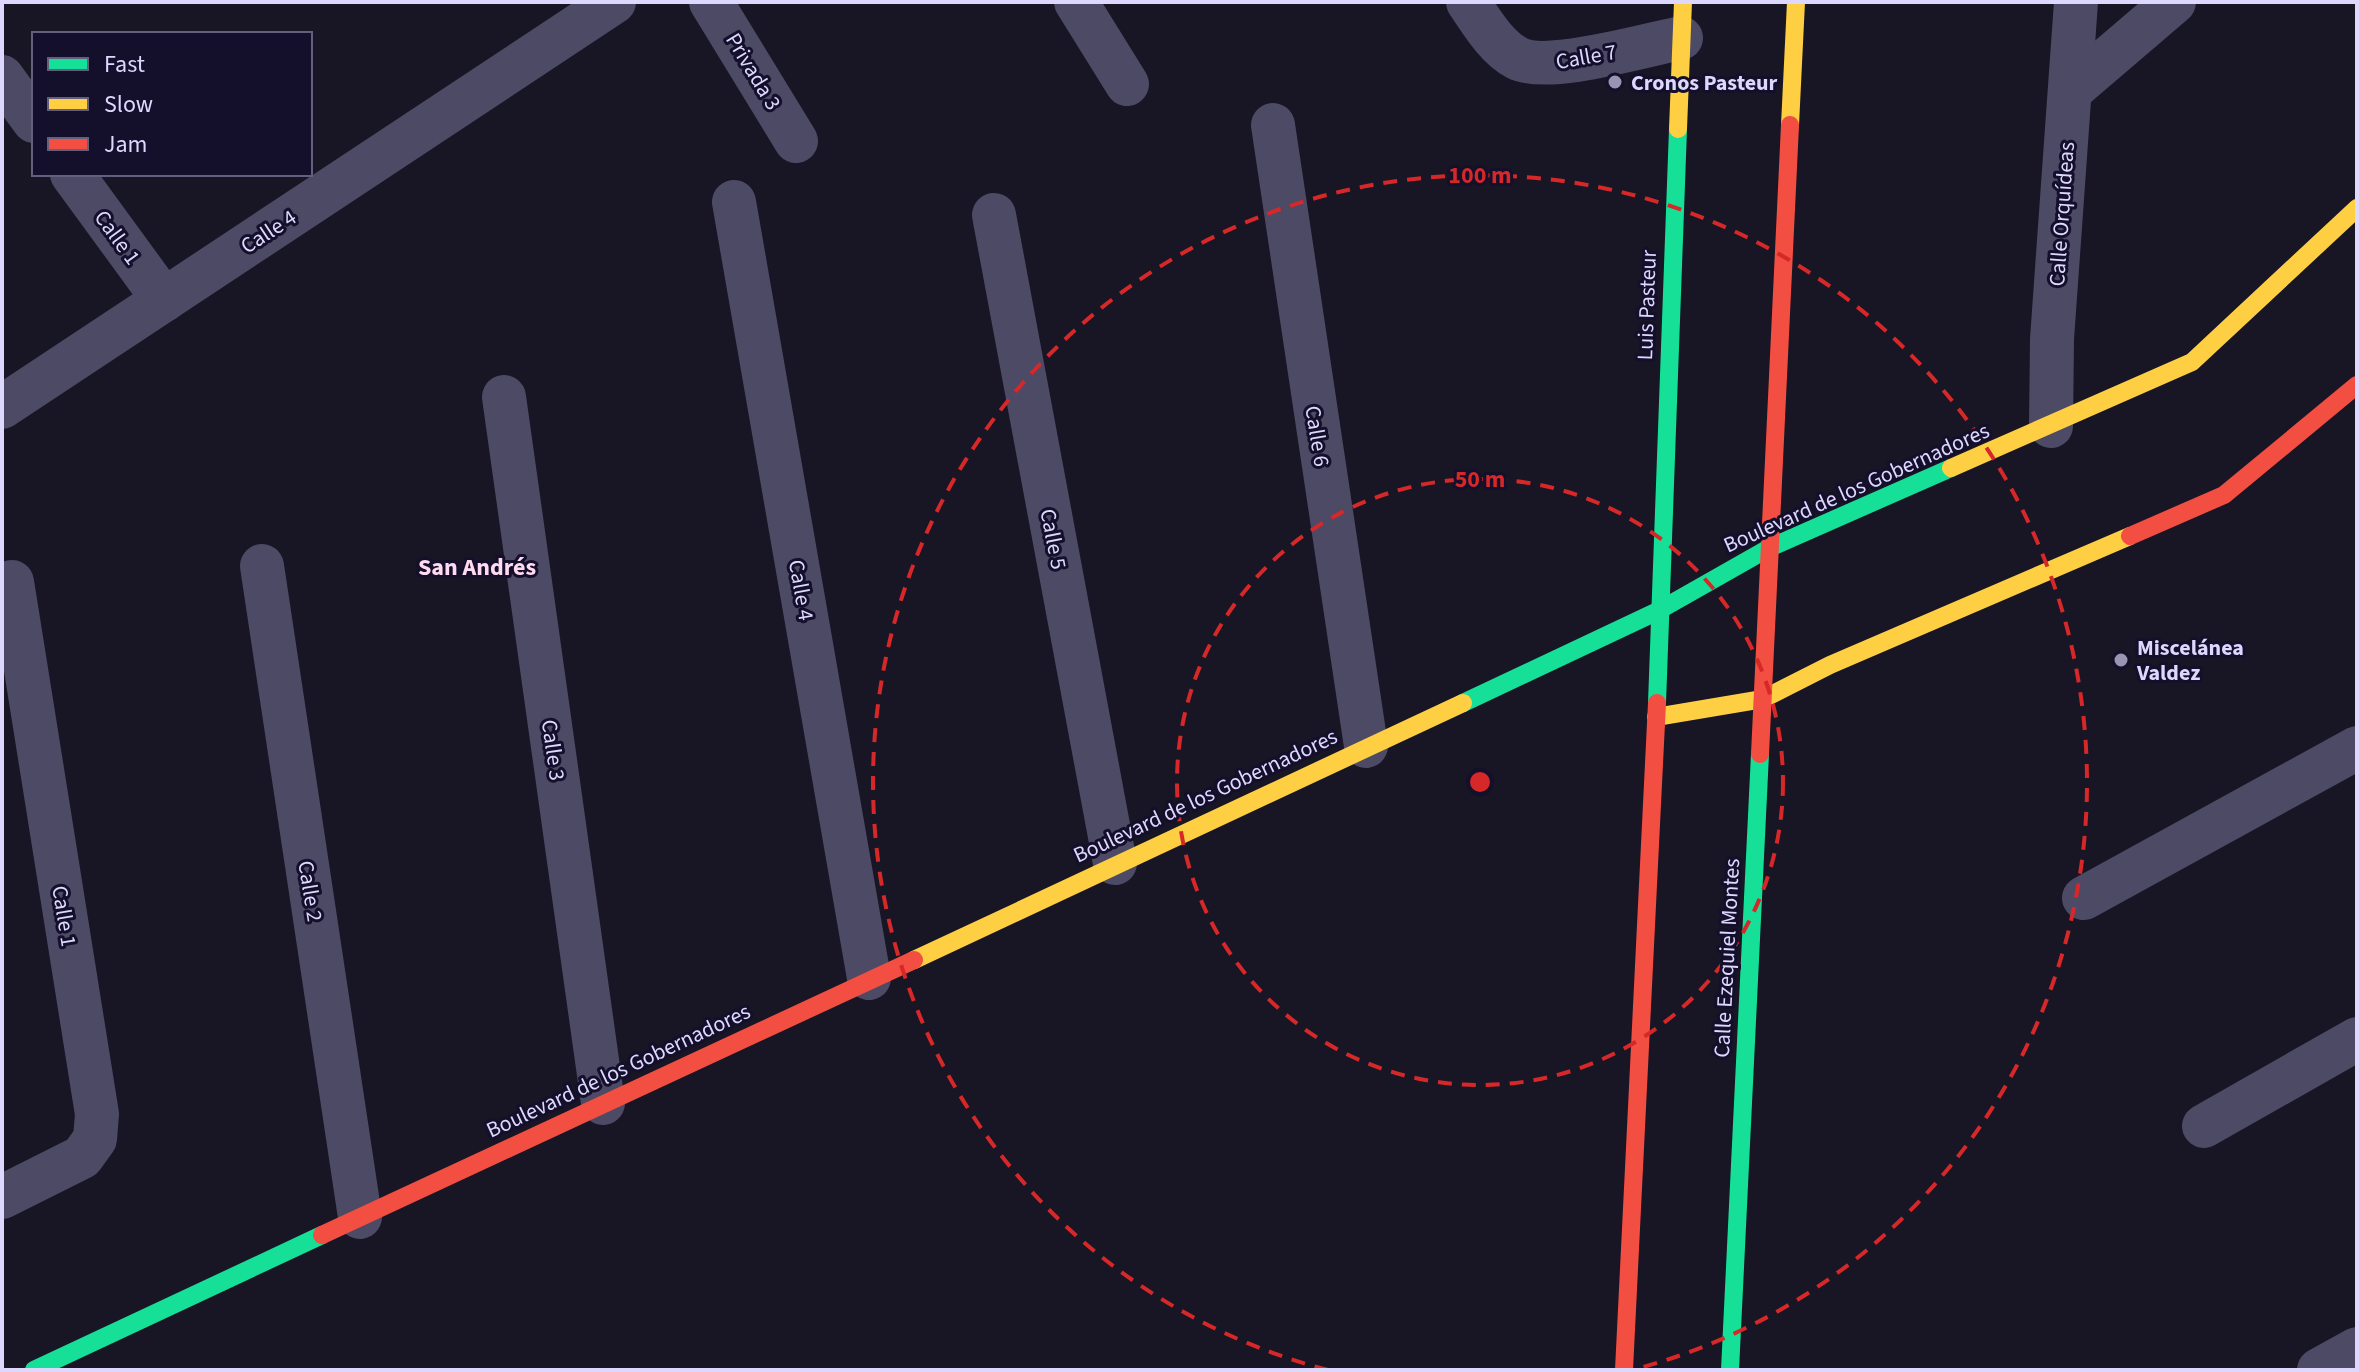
<svg xmlns="http://www.w3.org/2000/svg" width="2359" height="1372" font-family="'Source Sans 3',sans-serif">
<style>
.lines{fill:none;stroke-linecap:round;stroke-linejoin:round}
.street{stroke:#4c4a65;stroke-width:44}
.fast{stroke:#16e098;stroke-width:18}
.slow{stroke:#ffcf43;stroke-width:18}
.jam{stroke:#f24e42;stroke-width:18}
.ring{fill:none;stroke:#d62828;stroke-width:4;stroke-dasharray:14 10}
.poi-dot{fill:#9994b2;stroke:#140f2a;stroke-width:3}
.labels{text-anchor:middle;stroke-width:6;stroke-linejoin:round;paint-order:stroke}
.street-label{font-size:22px;fill:#ded8ff;stroke:#140f2a}
.poi-label{font-size:22px;font-weight:bold;fill:#ded8ff;stroke:#140f2a;text-anchor:start}
.neighbourhood-label{font-size:24px;font-weight:bold;fill:#ffdaf0;stroke:#140f2a}
.centre{fill:#d62828;stroke:#140f2a;stroke-width:4}
.ring-label{font-size:24px;text-anchor:middle;font-weight:bold;fill:#d62828;stroke:#140f2a;stroke-width:6;stroke-linejoin:round;paint-order:stroke}
</style>
<rect width="100%" height="100%" fill="#181524"/>
<g class="lines">
<!-- street -->
<g class="street">
<polyline points="711,2 796,141"/>
<polyline points="1076,2 1127,84"/>
<path d="M1468 2C1481 21 1496 47 1517 58 1547 74 1645 45 1681 38"/>
<polyline points="2,77 34,121"/>
<polyline points="2070,91 2174,2"/>
<polyline points="1273,125 1366,746"/>
<polyline points="72,174 164,300"/>
<polyline points="734,202 869,978"/>
<polyline points="994,215 1115,863"/>
<polyline points="504,397 603,1103"/>
<polyline points="2,407 614,2"/>
<polyline points="2051,426 2052,339 2076,2"/>
<polyline points="262,566 360,1217"/>
<polyline points="2084,898 2357,748"/>
<polyline points="2204,1126 2357,1039"/>
<polyline points="2,1197 82,1157 95,1139 97,1114 12,582"/>
<polyline points="2319,1370 2357,1349"/>
</g>
<!-- fast -->
<g class="fast">
<polyline points="1463,703 1658,611 1769,548 1951,468"/>
<polyline points="1657,703 1678,129"/>
<polyline points="34,1370 322,1235"/>
<polyline points="1730,1370 1760,754"/>
</g>
<!-- slow -->
<g class="slow">
<polyline points="1790,125 1796,2"/>
<polyline points="1678,129 1683,2"/>
<polyline points="1951,468 2192,362 2357,208"/>
<polyline points="1656,717 1763,699 1830,665 2130,536"/>
<polyline points="914,960 1463,703"/>
</g>
<!-- jam -->
<g class="jam">
<polyline points="2130,536 2224,495 2357,385"/>
<polyline points="1760,754 1790,125"/>
<polyline points="322,1235 914,960"/>
<polyline points="1624,1370 1657,703"/>
</g>
</g>
<!-- distance rings -->
<g class="ring">
<circle cx="1480" cy="782" r="303"/>
<path d="M1328 1370A607 607 0 1 1 1632 1370"/>
</g>
<!-- markers -->
<g class="poi-dot">
<circle cx="1615" cy="82" r="8"/>
<circle cx="2121" cy="660" r="8"/>
</g>
<g class="labels">
<!-- street labels -->
<g class="street-label">
<text transform="translate(1586 56) rotate(-10)" y="8">Calle 7</text>
<text transform="translate(754 71) rotate(59)" y="8">Privada 3</text>
<text transform="translate(2061 214) rotate(-86)" y="8">Calle Orquídeas</text>
<text transform="translate(268 231) rotate(-33)" y="8">Calle 4</text>
<text transform="translate(118 237) rotate(54)" y="8">Calle 1</text>
<text transform="translate(1646 305) rotate(-88)" y="8">Luis Pasteur</text>
<text transform="translate(1318 436) rotate(81)" y="8">Calle 6</text>
<text transform="translate(1856 487) rotate(-24)" y="8">Boulevard de los Gobernadores</text>
<text transform="translate(1054 539) rotate(79)" y="8">Calle 5</text>
<text transform="translate(802 590) rotate(80)" y="8">Calle 4</text>
<text transform="translate(554 750) rotate(82)" y="8">Calle 3</text>
<text transform="translate(1205 795) rotate(-25)" y="8">Boulevard de los Gobernadores</text>
<text transform="translate(311 891) rotate(81)" y="8">Calle 2</text>
<text transform="translate(65 916) rotate(81)" y="8">Calle 1</text>
<text transform="translate(1726 958) rotate(-87)" y="8">Calle Ezequiel Montes</text>
<text transform="translate(618 1070) rotate(-25)" y="8">Boulevard de los Gobernadores</text>
</g>
<!-- poi labels -->
<g class="poi-label">
<text x="1631" y="90">Cronos Pasteur</text>
<text x="2137" y="655">Miscelánea<tspan x="2137" dy="25">Valdez</tspan></text>
</g>
<!-- neighbourhood labels -->
<g class="neighbourhood-label">
<text x="477" y="575">San Andrés</text>
</g>
</g>
<circle cx="1480" cy="782" r="12" class="centre"/>
<g class="ring-label">
<text x="1480" y="183">100 m</text>
<text x="1480" y="487">50 m</text>
</g>
<!-- border -->
<rect width="2359" height="1372" fill="none" stroke="#ded8ff" stroke-width="8"/>
<!-- legend -->
<rect x="32" y="32" width="280" height="144" fill="#140f2a" stroke="#655f7f" stroke-width="2"/>
<rect x="48" y="58" width="40" height="12" fill="#16e098" stroke="#655f7f" stroke-width="2"/>
<text x="104" y="72" font-size="24" fill="#ded8ff">Fast</text>
<rect x="48" y="98" width="40" height="12" fill="#ffcf43" stroke="#655f7f" stroke-width="2"/>
<text x="104" y="112" font-size="24" fill="#ded8ff">Slow</text>
<rect x="48" y="138" width="40" height="12" fill="#f24e42" stroke="#655f7f" stroke-width="2"/>
<text x="104" y="152" font-size="24" fill="#ded8ff">Jam</text>
</svg>
